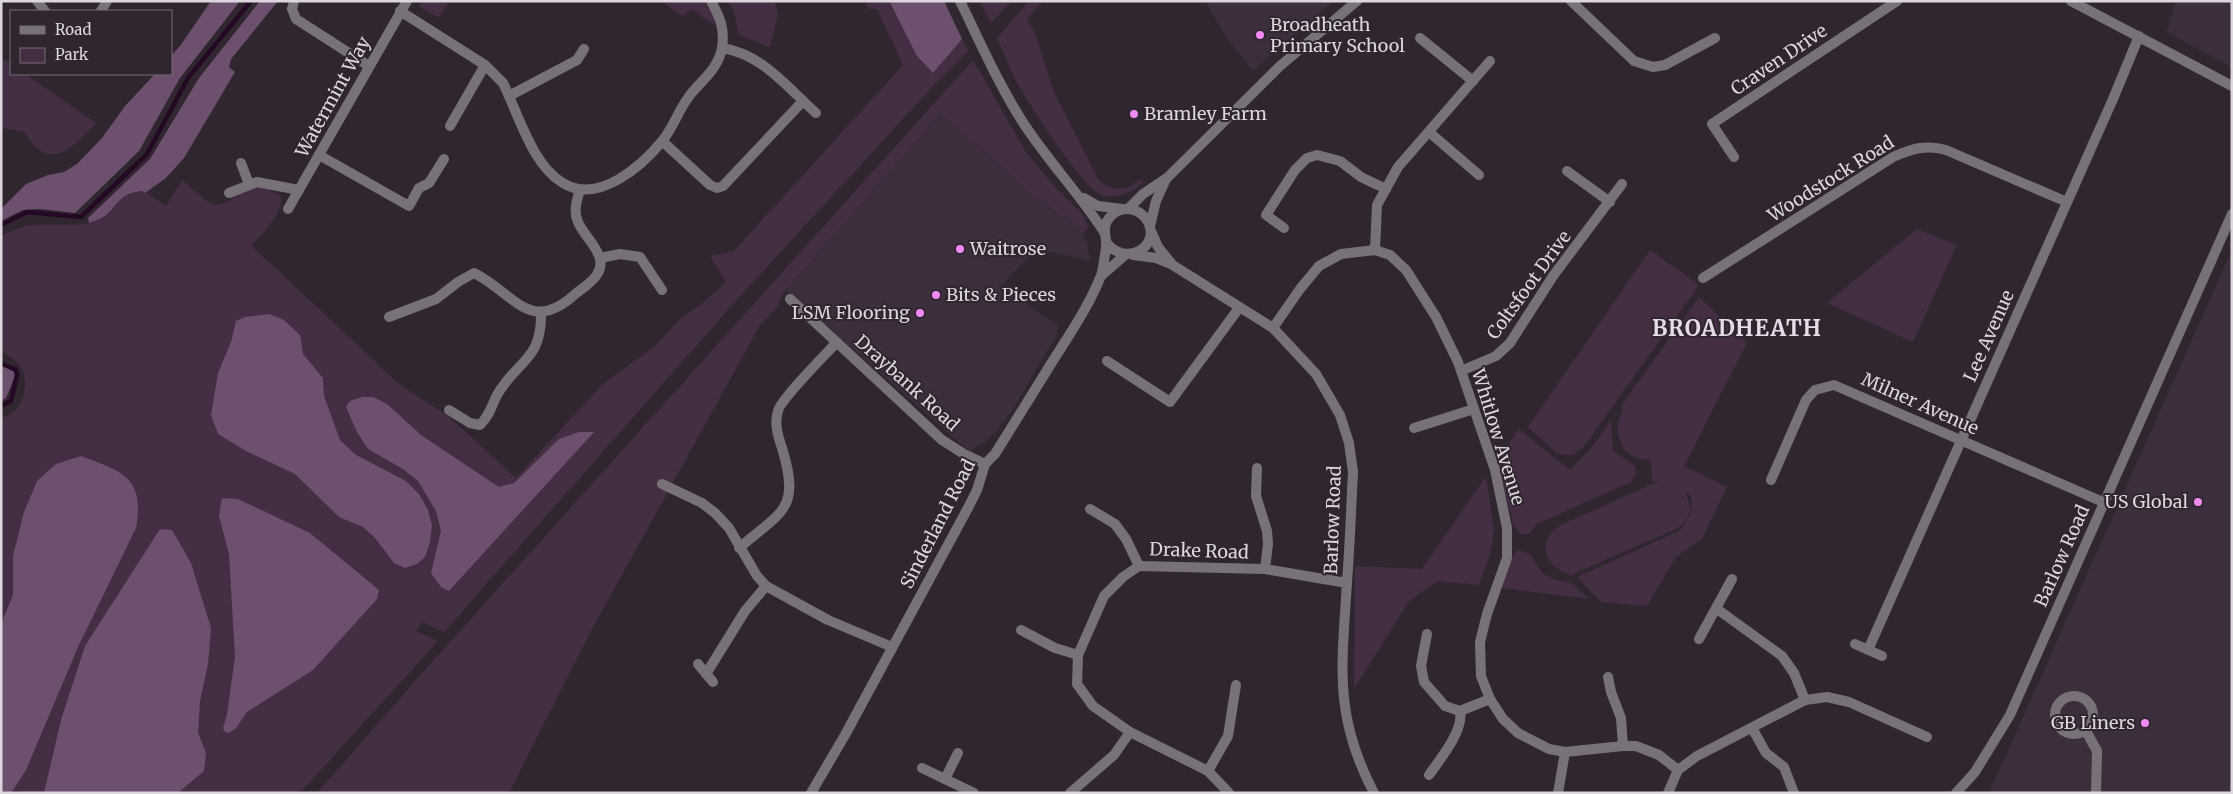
<svg xmlns="http://www.w3.org/2000/svg" width="2233" height="794" font-family="Merriweather,serif">
<style>
.built{fill:#3c2e3c}
.green{fill:#442e44}
.forest{fill:#6d4f6e}
.lines{fill:none;stroke-linecap:round;stroke-linejoin:round}
.stream{stroke:#230924;stroke-width:4.5}
.minor{stroke:#787278;stroke-width:10}
.tertiary{stroke:#787278;stroke-width:10}
.poi-dot{fill:#f18af4;stroke:#302630;stroke-width:2}
.labels{text-anchor:middle;stroke-width:4;stroke-linejoin:round;paint-order:stroke}
.poi-label{font-size:18px;fill:#ddd7dd;stroke:#302630;text-anchor:start}
.street-label{font-size:18px;fill:#ddd7dd;stroke:#302630}
.district-label{font-size:22px;font-weight:bold;letter-spacing:1px;fill:#e8dbe8;stroke:#302630}
</style>
<rect width="100%" height="100%" fill="#302630"/>
<!-- built -->
<g class="built">
<polygon points="1205,1 1334,1 1253,71 1226,37"/>
<polygon points="2175,1 2232,1 2232,68 2167,32"/>
<polygon points="941,113 1032,195 1077,226 1087,242 1090,261 1052,252 1035,254 1024,262 1002,285 1059,327 1055,338 1014,407 997,431 986,441 970,452 786,290"/>
<polygon points="2232,250 2232,793 1989,793 2014,737"/>
</g>
<!-- green -->
<g class="green">
<polygon points="423,1 450,1 440,16 437,17 419,6"/>
<path d="M665 1H704L713 13 716 25C706 22 703 15 694 10L687 12 683 16 665 4Z"/>
<polygon points="728,1 775,1 778,15 770,47 739,35 734,12"/>
<path d="M866 1H889L891 7 933 73 962 39 968 51 938 81 741 295 444 632 422 622 416 631 438 641 300 793H1V418C26 412 33 377 15 360 11 357 6 354 1 351V236C12 231 22 226 34 225 52 223 71 227 89 223 112 217 118 191 139 191 147 191 159 202 166 206L182 180 205 200 215 205C229 203 232 198 243 191 251 186 261 187 270 187L269 190 281 196C285 207 262 238 252 243L255 249 399 384 448 416 516 478 603 384 655 346 681 318 704 302 726 282 710 256 734 251 903 65 877 9H868Z"/>
<polygon points="980,1 1012,1 991,23"/>
<path d="M1029 1H1043L1027 19 1036 35 1053 90 1098 179 1106 186 1116 189 1127 188 1141 179 1143 183C1131 192 1119 199 1104 196 1084 192 1025 98 1014 77 1008 64 1003 51 997 38Z"/>
<path d="M1 57 11 64V74H25L96 123C80 139 60 167 37 148 32 145 28 137 25 132L1 128Z"/>
<polygon points="973,60 1026,152 1054,186 1084,216 1088,227 1083,235 1077,226 1032,195 941,113 786,290 779,300 779,305 759,327 592,629 509,793 317,793 424,671"/>
<polygon points="1917,229 1957,245 1913,342 1827,303"/>
<polygon points="1650,250 1699,285 1583,448 1572,455 1558,454 1528,427"/>
<path d="M1699 297 1747 343 1684 466 1727 487 1702 539 1676 557 1647 606 1601 602 1577 577 1679 531 1690 516 1692 499 1685 490C1690 507 1696 515 1676 529L1571 575C1545 568 1535 540 1561 525L1659 481 1652 482 1651 459C1622 463 1610 432 1623 410L1621 406Z"/>
<polygon points="1611,420 1613,451 1635,466 1636,474 1631,482 1537,524 1529,534 1521,534 1514,526 1497,461 1519,429 1570,470 1592,447"/>
<polygon points="1486,476 1494,529 1490,555 1479,585 1438,581 1409,601 1354,689 1355,566 1422,569"/>
<polygon points="1518,550 1530,554 1543,574 1554,579 1571,583 1590,599 1502,588 1513,555"/>
</g>
<!-- forest -->
<g class="forest">
<polygon points="211,1 240,1 180,78 139,151 75,213 40,209 23,210 1,221 1,209 26,184 48,175 64,172 77,164 102,138 125,106 155,74 171,74 171,56 180,46"/>
<path d="M260 1H278L231 59 229 67 235 72 184 158 166 178 145 193 142 191C121 193 120 202 107 214 102 219 94 221 89 223L88 218 150 159 199 78Z"/>
<polygon points="889,1 944,1 962,39 933,73 917,56"/>
<polygon points="269,314 284,320 300,335 303,354 323,378 324,396 340,440 356,455 406,481 419,494 428,510 432,525 430,542 425,557 417,564 405,568 394,563 375,538 363,527 339,517 295,474 246,451 218,434 211,415 218,373 231,342 236,321 245,317"/>
<polygon points="1,366 12,370 16,374 6,398 1,401"/>
<polygon points="362,397 373,397 387,404 421,435 499,487 514,483 559,439 579,432 594,432 449,591 441,587 431,573 441,531 436,511 418,481 403,469 368,449 357,432 346,407 350,401"/>
<path d="M81 456C123 472 145 477 136 528L78 647 26 770 11 793H1V624L13 595V556L24 512 37 481 56 464Z"/>
<polygon points="222,498 238,499 310,533 379,590 377,599 313,670 247,712 236,728 229,733 225,732 223,728 227,714 235,657 229,554 219,516"/>
<polygon points="160,529 172,530 191,563 211,628 208,664 200,701 198,733 206,753 204,771 178,793 44,793 61,720 85,646"/>
</g>
<g class="lines">
<!-- stream -->
<g class="stream">
<polyline points="1,225 27,212 81,217 147,154 188,78 251,1"/>
<polyline points="1,363 16,370 17,375 11,401 1,406"/>
</g>
<!-- minor -->
<g class="minor">
<polyline points="37,1 45,11"/>
<polyline points="294,1 292,9 296,19 369,66"/>
<polyline points="1571,1 1634,61 1653,67 1665,65 1715,38"/>
<polyline points="101,11 107,1"/>
<path d="M400 11 485 65 503 83C518 113 532 165 563 183 598 205 642 166 663 140 674 126 679 109 690 95 703 79 718 69 722 48 725 29 720 17 711 1"/>
<polyline points="1420,38 1473,81"/>
<path d="M722 48C762 54 787 87 816 113"/>
<polyline points="509,96 577,60 584,49"/>
<polyline points="450,126 485,65"/>
<polyline points="1429,132 1479,175"/>
<polyline points="662,141 710,185 717,188 723,186 803,101"/>
<polyline points="319,155 409,206 419,188 429,183 444,159"/>
<polyline points="1734,157 1712,124 1897,1"/>
<polyline points="241,163 249,184"/>
<polyline points="1567,171 1610,202"/>
<polyline points="229,193 257,182 299,190"/>
<polyline points="288,209 407,1"/>
<polyline points="1284,228 1266,215 1295,170 1307,158 1317,155 1340,161 1361,177 1386,189"/>
<polyline points="1375,250 1377,205 1398,167 1490,61"/>
<polyline points="600,258 620,254 640,257 662,290"/>
<path d="M1703 278 1893 157C1911 149 1926 144 1946 150L2067 202"/>
<polyline points="790,299 942,440 964,454 985,464"/>
<path d="M389 317 436 299 458 282 474 273C514 293 529 334 573 296 580 290 590 284 596 276 611 257 585 239 578 222 573 211 577 200 580 189"/>
<polyline points="1273,328 1300,289 1319,266 1341,254 1375,250 1390,255 1406,270 1436,317 1458,362 1495,470 1507,528 1507,558 1487,614 1480,642 1481,676 1490,699 1503,719 1518,733 1549,749 1565,752 1623,746 1636,746 1659,755 1678,770"/>
<polyline points="1107,361 1170,402 1239,308"/>
<polyline points="1461,371 1496,356 1510,343 1553,276 1622,184"/>
<path d="M449 410 470 423 480 425C490 415 491 407 497 395 517 360 542 361 541 313"/>
<polyline points="1414,428 1474,409"/>
<polyline points="1257,468 1256,496 1267,531 1268,544 1265,569"/>
<polyline points="1771,480 1806,400 1815,390 1834,385 2103,502"/>
<polyline points="662,484 702,503 715,513 729,528 757,576 766,586 828,620 892,647"/>
<polyline points="1090,509 1115,524 1126,539 1139,566"/>
<path d="M739 548C782 511 801 510 782 448 778 436 774 424 778 411 780 400 826 354 837 342"/>
<polyline points="1717,609 1782,656 1794,673 1805,700"/>
<polyline points="1021,630 1055,648 1078,655"/>
<polyline points="1427,634 1421,666 1424,682 1445,706 1460,711 1490,699"/>
<polyline points="1699,639 1732,579"/>
<polyline points="1855,644 1882,656"/>
<polyline points="1868,650 2113,99 2139,36"/>
<polyline points="698,664 713,682"/>
<polyline points="706,674 745,611 766,586"/>
<polyline points="1608,677 1611,692 1621,718 1623,746"/>
<circle cx="2074" cy="715" r="19"/>
<polyline points="1752,728 1766,753 1784,767 1794,793"/>
<polyline points="2086,731 2097,751 2096,793"/>
<polyline points="922,768 974,793"/>
<polyline points="1208,771 1228,736 1236,685"/>
<path d="M1429 775C1440 759 1464 731 1460 711"/>
<polyline points="945,779 958,753"/>
<polyline points="1070,793 1114,755 1130,732"/>
<polyline points="1229,793 1208,771 1130,732 1093,706 1077,684 1078,655 1104,596 1123,577 1139,566 1265,569 1347,583"/>
<polyline points="1558,793 1565,752"/>
<polyline points="1668,793 1678,770 1697,756 1805,700 1827,697 1849,702 1927,737"/>
</g>
<!-- tertiary -->
<g class="tertiary">
<path d="M960 1C980 42 998 83 1022 121 1047 160 1079 193 1104 232"/>
<polyline points="2071,1 2232,86"/>
<polyline points="1084,198 1098,206 1122,209"/>
<polyline points="1128,209 1143,194 1167,178 1280,66 1357,1"/>
<polyline points="1150,226 1156,201 1166,179"/>
<polyline points="1151,231 1158,247 1171,263"/>
<path d="M1133 255 1156 258 1171 264 1273 328 1316 374 1340 415 1349 443 1353 472C1351 508 1350 545 1347 582 1342 666 1333 715 1374 793"/>
<polyline points="1101,276 1125,255"/>
<path d="M811 793 845 735 969 506 977 490 985 464 995 454C1013 425 1031 396 1049 367 1067 338 1087 310 1100 278 1102 275 1107 246 1106 241 1105 232 1103 224 1110 217 1121 204 1141 208 1148 222 1161 248 1124 267 1106 242"/>
<polyline points="1956,793 1975,772 2010,715 2232,214"/>
</g>
</g>
<!-- markers -->
<g class="poi-dot">
<circle cx="1260" cy="35" r="5"/>
<circle cx="1134" cy="114" r="5"/>
<circle cx="960" cy="249" r="5"/>
<circle cx="936" cy="295" r="5"/>
<circle cx="920" cy="313" r="5"/>
<circle cx="2198" cy="502" r="5"/>
<circle cx="2145" cy="723" r="5"/>
</g>
<g class="labels">
<!-- poi labels -->
<g class="poi-label">
<text x="1270" y="31">Broadheath<tspan x="1270" dy="21">Primary School</tspan></text>
<text x="1144" y="120">Bramley Farm</text>
<text x="970" y="255">Waitrose</text>
<text x="946" y="301">Bits &amp; Pieces</text>
<text x="910" y="319" text-anchor="end">LSM Flooring</text>
<text x="2188" y="508" text-anchor="end">US Global</text>
<text x="2135" y="729" text-anchor="end">GB Liners</text>
</g>
<!-- street labels -->
<g class="street-label">
<text transform="translate(1779 60) rotate(-34)" y="6">Craven Drive</text>
<text transform="translate(333 97) rotate(-61)" y="6">Watermint Way</text>
<text transform="translate(1831 179) rotate(-32)" y="6">Woodstock Road</text>
<text transform="translate(1529 285) rotate(-54)" y="6">Coltsfoot Drive</text>
<text transform="translate(1989 336) rotate(-66)" y="6">Lee Avenue</text>
<text transform="translate(907 383) rotate(42)" y="6">Draybank Road</text>
<text transform="translate(1920 404) rotate(24)" y="6">Milner Avenue</text>
<text transform="translate(1498 437) rotate(73)" y="6">Whitlow Avenue</text>
<text transform="translate(1333 520) rotate(-88)" y="6">Barlow Road</text>
<text transform="translate(938 524) rotate(-63)" y="6">Sinderland Road</text>
<text transform="translate(1199 551) rotate(2)" y="6">Drake Road</text>
<text transform="translate(2062 556) rotate(-66)" y="6">Barlow Road</text>
</g>
<!-- district labels -->
<g class="district-label">
<text x="1737" y="336">BROADHEATH</text>
</g>
</g>
<!-- border -->
<rect width="2233" height="794" fill="none" stroke="#ddd7dd" stroke-width="5"/>
<!-- legend -->
<rect x="10" y="10" width="162" height="65" fill="#302630" stroke="#756d75"/>
<rect x="20" y="26" width="25" height="8" fill="#787278" stroke="#756d75"/>
<text x="55" y="35" font-size="15" fill="#ddd7dd">Road</text>
<rect x="20" y="48" width="25" height="15" fill="#442e44" stroke="#756d75"/>
<text x="55" y="60" font-size="15" fill="#ddd7dd">Park</text>
</svg>
